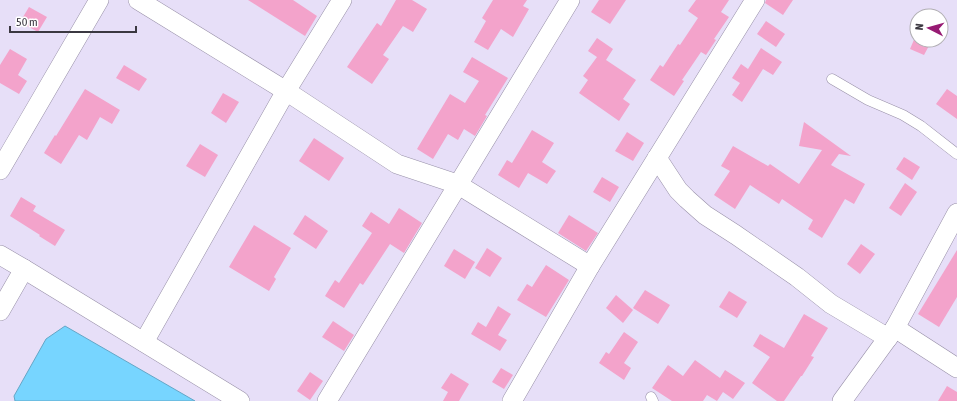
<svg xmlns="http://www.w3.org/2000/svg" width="957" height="401" font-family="'Asap Condensed',sans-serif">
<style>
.water{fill:#77d5ff;stroke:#65a6c6}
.building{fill:#f3a3cb}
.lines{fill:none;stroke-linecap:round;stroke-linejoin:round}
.service-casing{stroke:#9890a8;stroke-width:11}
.minor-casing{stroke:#9890a8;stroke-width:20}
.service{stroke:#fff;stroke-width:10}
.minor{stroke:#fff;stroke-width:19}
</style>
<rect width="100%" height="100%" fill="#e7dff8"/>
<!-- water -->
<polygon class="water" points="65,326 195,401 15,401 14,396 46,339"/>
<!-- building -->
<g class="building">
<polygon points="248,0 293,0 317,16 305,36"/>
<polygon points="396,0 412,0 427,9 413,32 403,26 383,55 389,59 372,84 347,67 377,23 381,26"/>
<polygon points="493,0 527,0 523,6 529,9 513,37 501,29 488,50 474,42 486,21 482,18"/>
<polygon points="599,0 626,0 610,24 591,12"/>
<polygon points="696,0 729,0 721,12 729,17 714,39 716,40 706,55 701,52 682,80 684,81 674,96 650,80 660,65 663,67 678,44 680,45 698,18 688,11"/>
<polygon points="766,0 793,0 783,15 765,3"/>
<polygon points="29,7 47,17 38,32 20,22"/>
<polygon points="766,21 785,34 776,47 757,34"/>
<polygon points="916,35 917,36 917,40 927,40 931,42 924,55 910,49"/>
<polygon points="597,38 613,49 606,60 636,80 623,99 630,104 619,121 579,93 588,80 583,76 597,57 588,51"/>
<polygon points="761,48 782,62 773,75 763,69 742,102 732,95 740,83 732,78 741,64 748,69"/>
<polygon points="10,49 27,59 18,75 27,81 19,94 0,83 0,65"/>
<polygon points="472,57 508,78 485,115 487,116 475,136 464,129 458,140 448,134 433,159 417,149 450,94 465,103 479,81 463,72"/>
<polygon points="124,65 147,79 139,91 116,78"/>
<polygon points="85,89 120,110 112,124 100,117 87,140 79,135 61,164 44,153 55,135 56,136"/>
<polygon points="947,89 957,96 957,119 936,104"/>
<polygon points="223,93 239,102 226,123 211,113"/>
<polygon points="804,122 851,156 839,154 831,165 865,184 854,204 845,199 822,238 808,229 813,220 782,199 779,204 750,185 735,209 714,195 730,171 721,166 733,146 768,166 770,164 799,184 822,150 799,146"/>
<polygon points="532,130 554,143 542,162 556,171 547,184 528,173 519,188 498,175 507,160 512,163"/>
<polygon points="627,132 644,143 633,161 615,151"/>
<polygon points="314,138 344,158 329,181 299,161"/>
<polygon points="200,144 218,155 205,177 186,166"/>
<polygon points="904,157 920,167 912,180 896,169"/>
<polygon points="602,177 619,187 610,202 593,192"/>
<polygon points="905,183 917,192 901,216 889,208"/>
<polygon points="21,197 36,206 33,211 65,230 55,246 39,236 40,235 10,216"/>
<polygon points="399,208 422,223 404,253 390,244 363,285 360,283 344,308 325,296 335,280 339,283 372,233 362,226 371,212 389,224"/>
<polygon points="305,215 328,231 316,249 293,234"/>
<polygon points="569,215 598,233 586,251 558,233"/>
<polygon points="254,225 291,248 274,277 276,279 269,291 229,267"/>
<polygon points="861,244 875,254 860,274 847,264"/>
<polygon points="487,248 502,258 490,277 475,268"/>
<polygon points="454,249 475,262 465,279 444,266"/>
<polygon points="957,250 957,297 939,327 918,314"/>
<polygon points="546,265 569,280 546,317 517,300 527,284 532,287"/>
<polygon points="645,290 670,305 658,324 633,308"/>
<polygon points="729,291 747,302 737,318 719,307"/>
<polygon points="616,295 633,310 623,323 606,308"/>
<polygon points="498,306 511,314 498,335 507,340 500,351 471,334 478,322 486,327"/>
<polygon points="804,314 828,328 811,356 814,357 802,376 801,376 784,401 777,401 752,383 770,357 753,346 760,334 784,348"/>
<polygon points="333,321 354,335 344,351 322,337"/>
<polygon points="624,332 638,342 624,363 631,368 624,380 599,363 606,352 609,354"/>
<polygon points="695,360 720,378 725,370 745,383 733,399 723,392 717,401 707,395 703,401 672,401 652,388 668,365 683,376"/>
<polygon points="501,368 513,375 504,389 492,382"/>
<polygon points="310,372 323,381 310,400 297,391"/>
<polygon points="451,373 469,384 459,401 443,401 448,392 441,388"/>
<polygon points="947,386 957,392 957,401 938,401"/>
</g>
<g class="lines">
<!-- service casing -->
<g class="service-casing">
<g id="service">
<polyline points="832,79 868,100 903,115 921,126 957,154"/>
<polyline points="651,397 653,401"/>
</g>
</g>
<!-- minor casing -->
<g class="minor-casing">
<g id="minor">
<polyline points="138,0 286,91 397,164 457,184 590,266"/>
<polyline points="657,158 678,190 687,199 705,215 736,235 797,277 831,304 888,338"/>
<polyline points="0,170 99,0"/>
<polyline points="0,255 24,269 240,401"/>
<polyline points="0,311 24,269"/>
<polyline points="895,328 957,368"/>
<polyline points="144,342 286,91 342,0"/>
<polyline points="327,401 570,0"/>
<polyline points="512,401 590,266 755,0"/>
<polyline points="842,401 895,328 957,213"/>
</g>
</g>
<!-- service -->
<use href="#service" class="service"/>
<!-- minor -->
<use href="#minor" class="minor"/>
</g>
<!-- north arrow -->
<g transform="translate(929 28) rotate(276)"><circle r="19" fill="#ffffff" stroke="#b1afb3"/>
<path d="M0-3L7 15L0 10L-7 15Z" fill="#971a73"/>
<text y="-6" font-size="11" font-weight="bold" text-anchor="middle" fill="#3b3841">N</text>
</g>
<!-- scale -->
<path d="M10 26v6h126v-6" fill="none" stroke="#3b3841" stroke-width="2"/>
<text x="16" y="26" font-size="12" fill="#3b3841" stroke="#ffffff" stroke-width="3" paint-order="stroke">50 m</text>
</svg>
